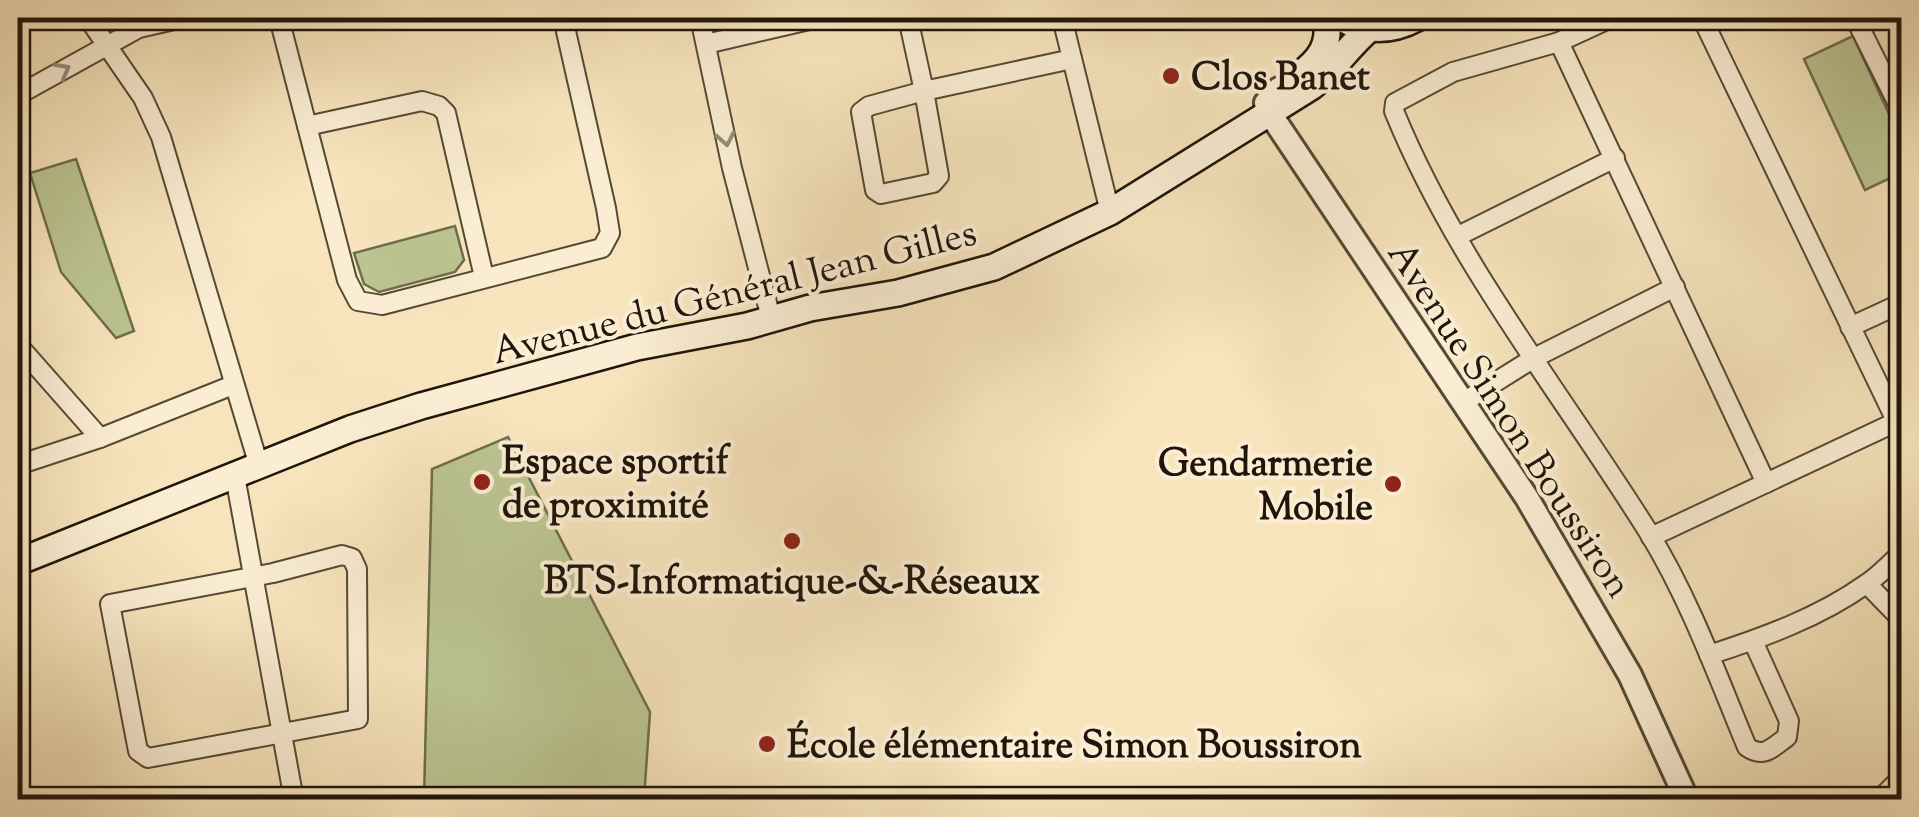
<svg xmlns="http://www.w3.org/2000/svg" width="1919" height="817" font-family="'Sorts Mill Goudy',serif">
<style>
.green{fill:#bbc592;stroke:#6d6d4e;stroke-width:2.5}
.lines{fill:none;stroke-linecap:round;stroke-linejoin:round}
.minor-casing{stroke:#554936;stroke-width:22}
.tertiary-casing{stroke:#554936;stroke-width:28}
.secondary-casing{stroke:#1f150a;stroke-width:30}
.minor{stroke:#faedd3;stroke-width:18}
.tertiary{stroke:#faedd3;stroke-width:22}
.secondary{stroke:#faedd3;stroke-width:25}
.oneway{stroke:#978c79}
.poi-dot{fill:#8f2418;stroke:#faedd3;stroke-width:4}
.labels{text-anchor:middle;stroke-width:8;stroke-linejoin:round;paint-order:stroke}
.poi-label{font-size:38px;font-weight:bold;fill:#1f150a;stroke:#faedd3;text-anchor:start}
.street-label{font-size:38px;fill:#1f150a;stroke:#faedd3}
</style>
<rect width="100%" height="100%" fill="#f7e4bc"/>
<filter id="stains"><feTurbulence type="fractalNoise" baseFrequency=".002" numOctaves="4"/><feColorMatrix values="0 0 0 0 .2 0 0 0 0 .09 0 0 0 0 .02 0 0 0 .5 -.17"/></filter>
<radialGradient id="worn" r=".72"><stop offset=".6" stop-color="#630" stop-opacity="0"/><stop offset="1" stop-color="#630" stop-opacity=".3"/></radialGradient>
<!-- green -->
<g class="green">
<polygon points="1853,36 1901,140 1901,173 1865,190 1804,59"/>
<polygon points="76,159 134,331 116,338 61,272 30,173"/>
<polygon points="455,226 464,260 455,272 379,292 364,284 354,253"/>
<polygon points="508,437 650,712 644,799 424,799 432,469"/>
</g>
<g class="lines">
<!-- minor casing -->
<g class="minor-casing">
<g id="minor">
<polyline points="88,18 143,98 161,137 259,466"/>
<polyline points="279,18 347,280 358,301 382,305 602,248 610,233 606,208 563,18"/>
<polyline points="700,18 732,168 771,318"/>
<polyline points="908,18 924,91 1072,59"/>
<polyline points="1062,18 1110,212"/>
<path d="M1611 18 1559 42 1453 72 1395 103 1394 111C1456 263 1563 395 1649 533 1690 600 1717 675 1747 747 1764 759 1773 747 1787 737L1789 721 1753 641"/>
<polyline points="1702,18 1902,433"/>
<polyline points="1855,18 1902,112"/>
<polyline points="1559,42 1766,483"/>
<polyline points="706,44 818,18"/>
<polygon points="924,91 939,176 933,183 881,194 875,190 861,112 869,106"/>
<polyline points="18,95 139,28 183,18"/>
<polyline points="307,126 422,101 439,106 446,113 484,277"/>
<polyline points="1458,236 1615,158"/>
<polyline points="1850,327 1902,303"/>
<polyline points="18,345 100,438"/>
<polyline points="1462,403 1534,358 1675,287"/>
<polyline points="18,465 100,438 233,385"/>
<polyline points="235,476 294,800"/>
<polyline points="1651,537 1896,422"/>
<polygon points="342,555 352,558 357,569 358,719 148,758 138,751 110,604 273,573"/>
<polyline points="1867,584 1902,620"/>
<path d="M1709 655C1762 638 1820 617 1866 584 1879 576 1890 563 1902 553"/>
<polyline points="1879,800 1902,777"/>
</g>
</g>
<!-- tertiary casing -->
<g class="tertiary-casing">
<polyline id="tertiary" points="1279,89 1266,103 1269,112 1527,498 1630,675 1687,800"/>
</g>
<!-- secondary casing -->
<g class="secondary-casing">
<g id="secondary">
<path d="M1341 18C1366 32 1391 32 1417 18"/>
<path d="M1298 76C1320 60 1331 45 1326 18"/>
<path d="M18 562 350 429 421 406 637 347 747 326 810 308 898 293 994 267 1110 212 1311 87C1333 71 1348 47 1369 29"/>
</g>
</g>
<!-- minor -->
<use href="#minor" class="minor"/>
<!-- tertiary -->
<use href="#tertiary" class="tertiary"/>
<!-- secondary -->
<use href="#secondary" class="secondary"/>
</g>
<!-- one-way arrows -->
<defs><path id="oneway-chevron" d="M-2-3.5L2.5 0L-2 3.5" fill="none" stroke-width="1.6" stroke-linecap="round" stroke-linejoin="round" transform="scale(2.5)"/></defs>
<g class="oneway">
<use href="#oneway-chevron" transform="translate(63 70) rotate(-29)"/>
<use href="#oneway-chevron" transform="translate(726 139) rotate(79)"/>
</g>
<!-- markers -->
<g class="poi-dot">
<circle cx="1171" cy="76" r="10"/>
<circle cx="482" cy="482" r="10"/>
<circle cx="1393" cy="484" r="10"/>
<circle cx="792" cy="541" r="10"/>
<circle cx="767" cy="744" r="10"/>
</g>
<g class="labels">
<!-- poi labels -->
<g class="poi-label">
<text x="1191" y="89">Clos Banet</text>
<text x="502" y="473">Espace sportif<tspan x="502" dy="44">de proximité</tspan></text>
<text x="1373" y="475" text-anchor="end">Gendarmerie<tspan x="1373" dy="44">Mobile</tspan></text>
<text x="792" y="593" text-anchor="middle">BTS-Informatique-&amp;-Réseaux</text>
<text x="787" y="757">École élémentaire Simon Boussiron</text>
</g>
<!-- street labels -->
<g class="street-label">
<text transform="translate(734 291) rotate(-14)" y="13">Avenue du Général Jean Gilles</text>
<text transform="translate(1511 419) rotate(57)" y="13">Avenue Simon Boussiron</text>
</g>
</g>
<!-- margin -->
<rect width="1919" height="817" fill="none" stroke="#f7e4bc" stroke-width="60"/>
<rect x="20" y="20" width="1879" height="777" fill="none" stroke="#1f150a" stroke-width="5"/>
<rect x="30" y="30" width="1859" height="757" fill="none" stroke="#1f150a" stroke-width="2.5"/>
<rect width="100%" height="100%" filter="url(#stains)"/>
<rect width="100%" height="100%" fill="url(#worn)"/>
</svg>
